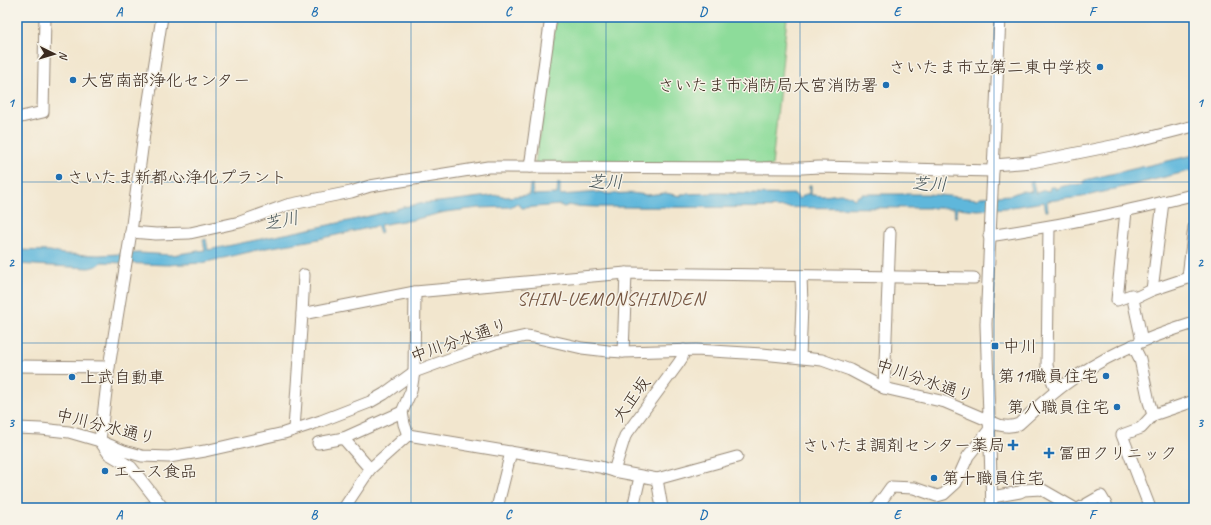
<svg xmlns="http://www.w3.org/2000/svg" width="1211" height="525" font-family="Caveat,'Klee One',sans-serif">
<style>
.green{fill:#8ddc9a;stroke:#64835c}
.water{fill:#5eb7db;stroke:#4c707c}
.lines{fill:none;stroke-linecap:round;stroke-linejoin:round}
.minor-casing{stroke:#968876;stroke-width:13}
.minor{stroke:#fff;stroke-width:11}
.grid{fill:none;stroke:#1f6fb2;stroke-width:1;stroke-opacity:0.55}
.poi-dot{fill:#1f6fb2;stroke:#f7f3e8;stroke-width:1.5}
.labels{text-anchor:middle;stroke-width:3;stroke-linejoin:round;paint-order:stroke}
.poi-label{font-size:17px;fill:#3b2a1e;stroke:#f7f3e8;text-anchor:start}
.street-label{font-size:17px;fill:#3b2a1e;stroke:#f7f3e8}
.water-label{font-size:18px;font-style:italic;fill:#465457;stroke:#f7f3e8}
.quarter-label{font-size:19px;letter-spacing:1px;fill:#765641;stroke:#f7f3e8}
.neatline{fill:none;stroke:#1f6fb2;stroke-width:1.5}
.grid-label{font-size:13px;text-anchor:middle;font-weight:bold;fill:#1f6fb2}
</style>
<rect width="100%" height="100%" fill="#f7f3e8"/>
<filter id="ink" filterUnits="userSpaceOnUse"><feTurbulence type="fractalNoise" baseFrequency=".025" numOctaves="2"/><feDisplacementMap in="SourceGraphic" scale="8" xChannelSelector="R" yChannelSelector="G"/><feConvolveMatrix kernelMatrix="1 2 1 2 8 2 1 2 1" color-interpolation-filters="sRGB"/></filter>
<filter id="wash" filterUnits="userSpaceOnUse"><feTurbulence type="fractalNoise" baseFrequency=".012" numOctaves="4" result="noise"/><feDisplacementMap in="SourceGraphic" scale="16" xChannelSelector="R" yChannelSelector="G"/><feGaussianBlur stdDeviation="0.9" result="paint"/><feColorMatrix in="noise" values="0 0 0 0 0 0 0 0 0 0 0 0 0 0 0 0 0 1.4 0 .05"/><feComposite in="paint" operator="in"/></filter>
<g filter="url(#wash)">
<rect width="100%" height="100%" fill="#f2e6ce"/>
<!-- green -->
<polygon class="green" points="556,17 787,17 772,166 535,164"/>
<!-- water -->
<path class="water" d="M1194 155V170L1082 197 1047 201 1048 211H1046L1044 202 1005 208 978 210 957 208 956 218 955 217 954 208 596 207 573 206 569 205 564 207 560 205 522 208 518 204H515L514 205 510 207 479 208 445 212 408 221H402L380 225 382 232 380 233 377 226 314 240 266 248 202 263 166 265 102 262 97 266 89 268 17 264V250L50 251 63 254 99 255 139 253 172 255 205 250 203 240 206 239 208 250 353 220 390 211 403 207 425 203 439 202 499 195 506 197 529 195 530 185H532L533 195 557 194 558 183 560 184V195L601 192 608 194 631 193 647 195 665 193 681 196V194C694 194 706 193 719 193 744 194 769 195 795 194L799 199 806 194H809V185H811V195C815 195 820 196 825 196 834 195 847 191 854 199L862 194H928L978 199 980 197 1011 195 1021 191 1032 192 1030 182 1033 181 1035 192 1037 193 1044 190 1049 191 1050 187H1055L1056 190C1062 184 1075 185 1084 184L1085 180Z"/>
</g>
<g filter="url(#ink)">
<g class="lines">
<!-- minor casing -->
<g class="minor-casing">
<g id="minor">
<polyline points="162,17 145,126 131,232 109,367 100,441 109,454 131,467 163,508"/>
<polyline points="17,118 43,112 45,17"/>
<polyline points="993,165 1032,162 1132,142 1194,126"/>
<polyline points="530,167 551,17"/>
<polyline points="1126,211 1117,300 1131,295 1133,299"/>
<polyline points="1049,227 1047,366 1056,391"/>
<polyline points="131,232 156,234 190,233 240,222 287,205 351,192 370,186 488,167 802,168 819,167 993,171"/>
<path d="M989 236C1056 226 1122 213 1188 196H1194"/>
<polyline points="1188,277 1194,227"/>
<polyline points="1152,290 1163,202"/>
<polyline points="302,314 304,275"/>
<polyline points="1142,341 1133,299 1152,290 1194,276"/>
<polyline points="1133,345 1140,359 1149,402 1153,415 1141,428 1122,435 1150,508"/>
<polyline points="623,352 626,273"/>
<polyline points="800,357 802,305 801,276"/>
<polyline points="17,366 109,367"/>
<polyline points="884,388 890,233"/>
<polyline points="1153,415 1194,401"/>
<path d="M17 428 41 429 69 432 100 441 124 451 142 456 169 457 205 451 284 433 321 421 370 402 384 394 414 372 452 358 495 343 526 336 534 337 582 348 608 351 623 352 696 350 762 354 822 360 850 370 884 388 945 402 999 425C1007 427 1012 427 1019 424 1034 410 1048 397 1064 385 1103 356 1148 337 1194 323"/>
<polyline points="294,429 302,314 415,292 626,273 974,278"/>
<polyline points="408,435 600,467 614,471 657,479 662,508"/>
<polyline points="343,438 370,469"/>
<polyline points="318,443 344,438 402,412"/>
<polyline points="614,471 625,436 678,364 682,358 684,350"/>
<polyline points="657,479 737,457"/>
<polyline points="992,497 1020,492 1024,490 1041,489 1074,508"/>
<polyline points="147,508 154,508"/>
<polyline points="344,508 370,469 408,435 404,424 402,412 411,391 414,372 415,292"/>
<polyline points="497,508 511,452"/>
<polyline points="633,508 640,477"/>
<polyline points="876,508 891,487 914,488 937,496 944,494 956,483 968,456 990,429"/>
<polyline points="992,508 986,324 1000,17"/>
<polyline points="1080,508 1101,496 1108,508"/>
</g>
</g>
<!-- minor -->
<use href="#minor" class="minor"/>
</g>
</g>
<!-- grid -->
<path class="grid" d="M216 17V508M411 17V508M606 17V508M800 17V508M994 17V508M17 182H1194M17 343H1194"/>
<!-- markers -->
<g class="poi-dot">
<circle cx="1100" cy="67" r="4"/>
<circle cx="73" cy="80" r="4"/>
<circle cx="886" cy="85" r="4"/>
<circle cx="59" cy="177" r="4"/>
<rect x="991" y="342" width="8" height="8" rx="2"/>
<circle cx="1106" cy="376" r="4"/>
<circle cx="72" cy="377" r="4"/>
<circle cx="1117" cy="407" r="4"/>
<path d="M1011 439h4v4h4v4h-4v4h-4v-4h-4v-4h4z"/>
<path d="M1047 447h4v4h4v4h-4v4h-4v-4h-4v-4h4z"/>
<circle cx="105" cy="471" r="4"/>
<circle cx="934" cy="478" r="4"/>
</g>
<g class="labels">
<!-- poi labels -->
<g class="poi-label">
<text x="1092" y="73" text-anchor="end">さいたま市立第二東中学校</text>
<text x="81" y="86">大宮南部浄化センター</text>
<text x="878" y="91" text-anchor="end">さいたま市消防局大宮消防署</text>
<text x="67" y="183">さいたま新都心浄化プラント</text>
<text x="1003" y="352">中川</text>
<text x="1098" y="382" text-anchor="end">第11職員住宅</text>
<text x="80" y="383">上武自動車</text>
<text x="1109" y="413" text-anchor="end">第八職員住宅</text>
<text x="1005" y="451" text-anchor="end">さいたま調剤センター薬局</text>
<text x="1058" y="459">冨田クリニック</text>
<text x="113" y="477">エース食品</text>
<text x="942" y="484">第十職員住宅</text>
</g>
<!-- street labels -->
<g class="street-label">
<text transform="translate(459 340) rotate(-19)" y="6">中川分水通り</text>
<text transform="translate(925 380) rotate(19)" y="6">中川分水通り</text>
<text transform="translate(631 399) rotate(-54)" y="6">大正坂</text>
<text transform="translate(106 426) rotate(14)" y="6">中川分水通り</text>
</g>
<!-- water labels -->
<g class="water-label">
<text transform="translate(605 182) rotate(-1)" y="6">芝川</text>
<text transform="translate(929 184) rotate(1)" y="6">芝川</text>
<text transform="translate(281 221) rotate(-12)" y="6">芝川</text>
</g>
<!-- quarter labels -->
<g class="quarter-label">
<text x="611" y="305">SHIN-UEMONSHINDEN</text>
</g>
</g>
<!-- margin -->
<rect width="1211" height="525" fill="none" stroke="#f7f3e8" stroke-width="44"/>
<!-- north arrow -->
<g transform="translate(54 54) rotate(95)" stroke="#f7f3e8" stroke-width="3" paint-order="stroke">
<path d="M0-3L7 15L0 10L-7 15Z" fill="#3b2a1e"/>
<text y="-6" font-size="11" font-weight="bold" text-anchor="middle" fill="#3b2a1e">N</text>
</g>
<rect x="22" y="22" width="1167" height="481" class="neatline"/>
<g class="grid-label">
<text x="119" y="16">A</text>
<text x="314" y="16">B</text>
<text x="508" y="16">C</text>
<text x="703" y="16">D</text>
<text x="897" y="16">E</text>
<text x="1092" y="16">F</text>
<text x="11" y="107">1</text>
<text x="1200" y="107">1</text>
<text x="11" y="267">2</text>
<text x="1200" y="267">2</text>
<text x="11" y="427">3</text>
<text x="1200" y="427">3</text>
<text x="119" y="519">A</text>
<text x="314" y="519">B</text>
<text x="508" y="519">C</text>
<text x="703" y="519">D</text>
<text x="897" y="519">E</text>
<text x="1092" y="519">F</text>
</g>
</svg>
